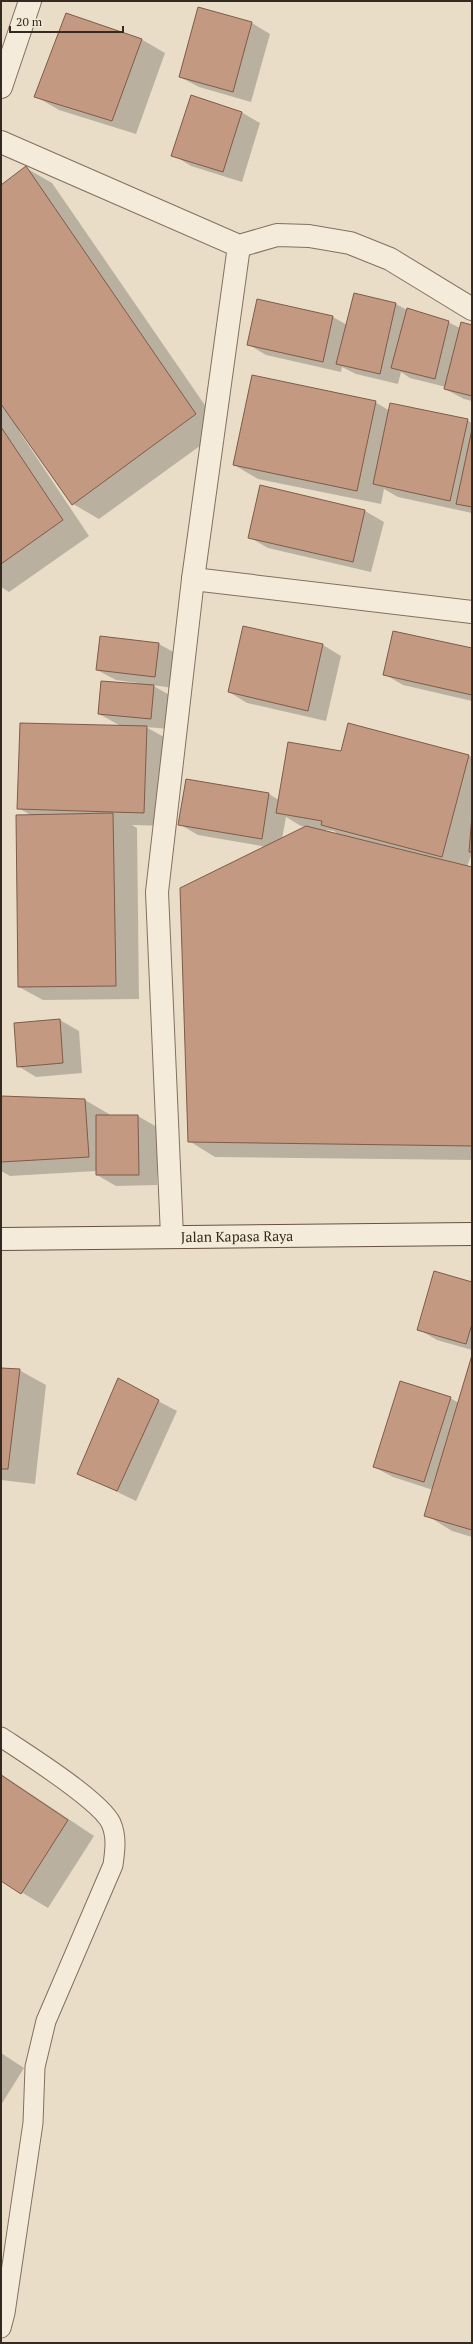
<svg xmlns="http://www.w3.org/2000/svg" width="473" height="2344" font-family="'PT Serif',serif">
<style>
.shadow{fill:#0003;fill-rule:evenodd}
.building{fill:#c39982;stroke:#7f5b48}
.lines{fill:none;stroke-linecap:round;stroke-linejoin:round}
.lane-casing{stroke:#83705f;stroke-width:21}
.street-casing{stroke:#83705f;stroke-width:24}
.secondary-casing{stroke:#655242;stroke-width:24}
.lane{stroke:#f5ebda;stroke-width:19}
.street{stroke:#f5ebda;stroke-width:22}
.secondary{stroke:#f5ebda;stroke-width:22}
.labels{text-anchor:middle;stroke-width:3.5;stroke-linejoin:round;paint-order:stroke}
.street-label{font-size:14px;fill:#352a21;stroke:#f1e8d7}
</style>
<rect width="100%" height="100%" fill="#e9ddc8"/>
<!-- shadow -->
<g class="shadow">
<polygon points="252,23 270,34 251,102 199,87 180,77"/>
<polygon points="141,39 165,53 136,134 59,110 35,96"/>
<polygon points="241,112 260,123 242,182 191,166 173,155"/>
<polygon points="26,168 52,183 222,430 99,519 73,504 21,430 19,431 89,536 9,592 1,587 1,186"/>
<polygon points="354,294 396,304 407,310 448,322 460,328 472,326 472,401 464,399 445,389 446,387 410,378 401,372 398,384 356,374 342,367 341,372 266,355 248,344 333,317 347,325"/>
<polygon points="375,402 390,411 467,420 472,423 472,513 398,497 384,489 381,504 258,479 234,465"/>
<polygon points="261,486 365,511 384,522 371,572 268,548 249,537"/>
<polygon points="159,644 177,654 173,688 152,685 173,697 170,729 146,727 171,741 168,826 132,825 137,828 139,999 43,1000 19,987 31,815 18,808 121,726 99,714 138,683 116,680 97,670"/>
<polygon points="323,645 341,656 326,721 247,703 229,692"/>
<polygon points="472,649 472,701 403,685 384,674"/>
<path d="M349 724 472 757V853L467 867 472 868V1160L215 1157 189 1141 267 847 198 835 179 824 186 780 269 794 279 800 341 752ZM286 817 301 826 306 827 282 839ZM326 830 334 831 338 834 326 832Z"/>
<polygon points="60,1020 79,1031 82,1073 36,1077 18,1066"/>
<polygon points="1,1097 85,1100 109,1114 109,1116 138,1116 157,1127 157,1185 116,1186 97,1175 97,1171 10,1176 1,1171"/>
<polygon points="472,1283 472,1350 437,1340 418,1329"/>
<polygon points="472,1359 472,1537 452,1531 426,1515 433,1490 393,1477 374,1467 450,1398 459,1403"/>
<polygon points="1,1369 19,1370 46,1385 35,1484 1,1480"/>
<polygon points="158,1401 177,1411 136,1501 78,1473"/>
<polygon points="1,1774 94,1836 48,1908 1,1880"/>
<polygon points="1,2053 24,2068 1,2105"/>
</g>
<!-- building -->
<g class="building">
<polygon points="198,7 252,22 233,92 179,77"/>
<polygon points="66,13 142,39 112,121 34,97"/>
<polygon points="191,95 242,112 223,172 171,156"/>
<polygon points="26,166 196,414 72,505 1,404 1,185"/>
<polygon points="354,293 396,303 380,374 336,364"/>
<polygon points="257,299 333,316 323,362 247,345"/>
<polygon points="407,308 449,321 435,379 391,368"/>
<polygon points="461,322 472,325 472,396 444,389"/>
<polygon points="252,375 376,401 357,491 233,465"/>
<polygon points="390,403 468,419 450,501 373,484"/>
<polygon points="1,427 63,520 1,564"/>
<polygon points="472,429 472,507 456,504"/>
<polygon points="260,485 365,510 353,562 248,538"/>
<polygon points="243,626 323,644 308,711 228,692"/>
<polygon points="393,631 472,648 472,695 383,675"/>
<polygon points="100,636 159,643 155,677 96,670"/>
<polygon points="101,681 154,685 151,719 98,714"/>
<polygon points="20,723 147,726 144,813 17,809"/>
<polygon points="348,723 469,755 442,857 321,825 322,821 276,813 288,742 341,751"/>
<polygon points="186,779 269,793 262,839 178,825"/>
<polygon points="113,813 116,986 18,987 16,815"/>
<polygon points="472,815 472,852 469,852"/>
<polygon points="306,826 472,867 472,1146 188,1142 180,888"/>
<polygon points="60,1019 63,1063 17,1067 14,1023"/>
<polygon points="1,1096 85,1099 89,1157 1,1162"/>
<polygon points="96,1115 138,1115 139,1175 96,1175"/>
<polygon points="434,1271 472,1282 472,1324 466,1344 417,1330"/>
<polygon points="472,1355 472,1530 424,1516"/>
<polygon points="1,1368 20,1369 8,1469 1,1469"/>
<polygon points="118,1378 159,1400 117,1491 77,1474"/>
<polygon points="400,1381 451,1397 424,1482 373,1467"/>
<polygon points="1,1775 68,1820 21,1894 1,1881"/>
</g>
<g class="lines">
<!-- lane casing -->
<g class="lane-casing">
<path id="lane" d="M1 1737C25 1753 100 1800 111 1823 117 1837 115 1850 113 1865L46 2021 35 2067 33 2123 5 2313 1 2328"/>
</g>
<!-- street casing -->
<g class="street-casing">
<g id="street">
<polyline points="1,87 30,1"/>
<polyline points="1,142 239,246 277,235 309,236 350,243 390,259 472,309"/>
<polyline points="193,579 472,612"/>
<polyline points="172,1236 157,892 193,579 239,246"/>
</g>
</g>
<!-- secondary casing -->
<g class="secondary-casing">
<g id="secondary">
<path id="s1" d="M1 1239 472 1234"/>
</g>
</g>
<!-- lane -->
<use href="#lane" class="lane"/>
<!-- street -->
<use href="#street" class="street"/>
<!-- secondary -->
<use href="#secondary" class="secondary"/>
</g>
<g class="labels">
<!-- street labels -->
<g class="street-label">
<text dy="5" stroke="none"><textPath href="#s1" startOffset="236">Jalan Kapasa Raya</textPath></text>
</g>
</g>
<!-- border -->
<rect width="473" height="2344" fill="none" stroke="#352a21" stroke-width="4"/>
<!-- scale -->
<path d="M10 26v6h113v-6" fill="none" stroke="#352a21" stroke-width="2"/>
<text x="16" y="26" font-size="12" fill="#352a21" stroke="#f1e8d7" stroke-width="3" paint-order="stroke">20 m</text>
</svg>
